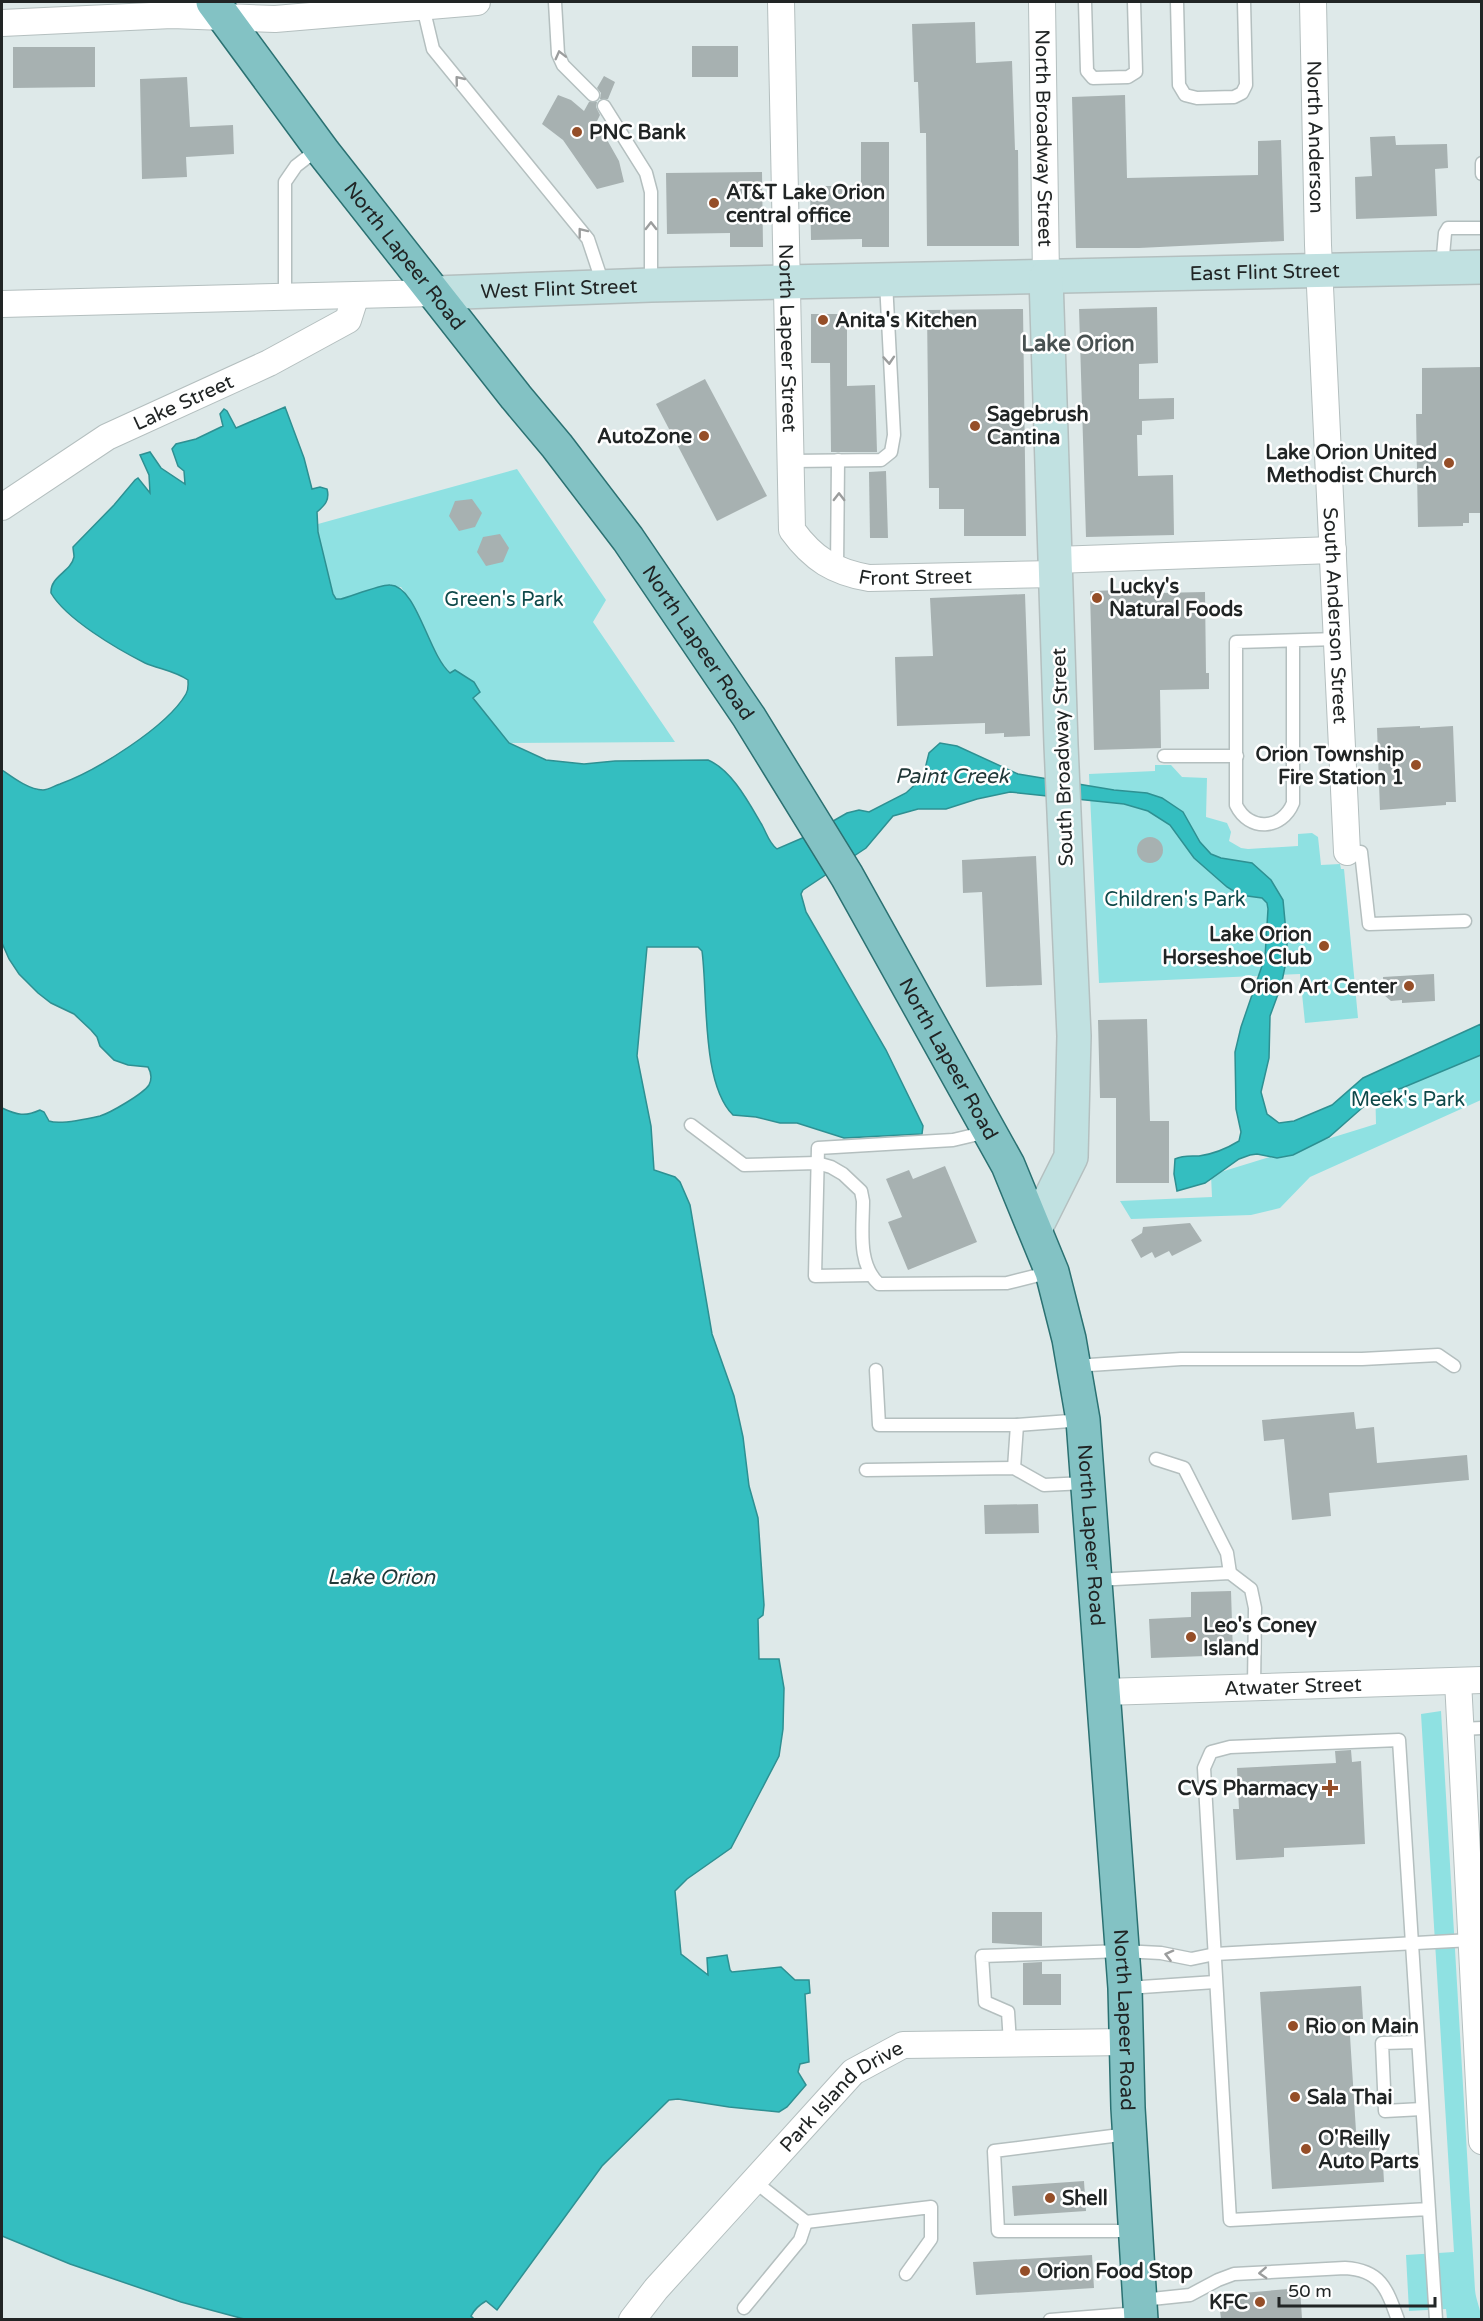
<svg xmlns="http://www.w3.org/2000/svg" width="1483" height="2321" font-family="'Varela Round',sans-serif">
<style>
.green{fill:#8fe1e2}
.water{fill:#34bec0;stroke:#2e9092;stroke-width:1.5}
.building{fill:#a7b1b1}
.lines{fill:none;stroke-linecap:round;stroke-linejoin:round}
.lane-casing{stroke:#b4bfbf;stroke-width:15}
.street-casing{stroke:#b4bfbf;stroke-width:28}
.secondary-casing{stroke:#b4bfbf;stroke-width:36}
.primary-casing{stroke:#2b7172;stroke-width:36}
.lane{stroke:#fff;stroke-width:12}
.street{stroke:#fff;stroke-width:26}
.secondary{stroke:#c1e1e1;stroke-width:33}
.primary{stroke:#83c2c4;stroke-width:33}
.oneway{stroke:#9b9d9d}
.poi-dot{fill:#954e28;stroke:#fff;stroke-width:2}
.labels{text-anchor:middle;stroke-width:5;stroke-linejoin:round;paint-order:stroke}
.poi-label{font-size:20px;font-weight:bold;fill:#212525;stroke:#fff;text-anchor:start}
.street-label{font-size:20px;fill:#212525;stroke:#fff}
.park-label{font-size:20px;fill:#0e494a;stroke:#fff}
.water-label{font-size:21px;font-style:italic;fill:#223939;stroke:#fff}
.quarter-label{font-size:22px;font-weight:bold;fill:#485151;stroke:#fff}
</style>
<rect width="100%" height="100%" fill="#dee9e9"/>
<!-- green -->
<g class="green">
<path d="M517 469 606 600 593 622 675 742 509 743 472 698 474 682 455 670 450 673C429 654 419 612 401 587L341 599H336L333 593 318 532V524Z"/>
<polygon points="1155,765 1171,765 1182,777 1207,778 1206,817 1227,823 1231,832 1229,841 1241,848 1248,849 1298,846 1298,834 1312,833 1318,837 1321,865 1340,864 1341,869 1344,869 1358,1018 1305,1023 1300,974 1099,983 1089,774 1155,771"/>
<polygon points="1481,1035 1481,1100 1310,1177 1280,1208 1251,1215 1131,1219 1120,1201 1212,1197 1211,1175 1376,1124 1375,1083"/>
<path d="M1441 1711 1475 2290C1476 2301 1481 2309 1481 2319H1447L1446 2309 1409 2311 1406 2255 1454 2252 1421 1714Z"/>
</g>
<!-- water -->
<path class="water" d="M285 407 304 458 312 489 320 487 327 489C330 500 325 505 317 512L318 532 333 594 336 599H341C352 596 382 584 390 585 417 586 428 654 450 673L455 670 474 682 480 692 473 698 509 743 546 760 584 764 615 761 708 760C732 770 749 803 762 825 767 834 769 843 777 849L807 836 847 813 859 810 869 812 906 793 923 777 929 753 940 743 957 746 1018 774 1114 790 1147 793 1162 798 1183 812 1200 842 1211 854 1221 858 1252 863 1271 880 1283 900 1287 943 1286 962 1281 986 1270 1016 1269 1058 1261 1092 1267 1114 1279 1123 1294 1121 1332 1105 1363 1078 1481 1024V1055L1402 1088 1381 1094 1362 1108 1329 1137 1293 1155 1277 1158 1257 1154 1250 1155 1239 1159 1205 1183 1177 1191 1174 1174 1175 1159C1183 1155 1190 1156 1199 1156 1214 1154 1226 1149 1239 1141L1241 1132 1236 1109 1235 1052 1241 1027 1265 957 1268 909 1267 903 1262 898 1240 895 1227 887 1194 858 1170 825 1148 811 1124 804 1010 792 977 799 946 809H918L893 816 866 848 803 890 801 894 806 912 886 1050 923 1126 922 1134 844 1138 797 1123H780L756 1117 733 1115C701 1083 708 995 702 951L698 947H647L637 1056 651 1126 654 1170 675 1177 680 1182 690 1205 712 1334 734 1396 743 1437 749 1486 758 1518 764 1605 763 1615 758 1619 759 1659H779L784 1688 783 1729 779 1756 731 1848 687 1879 675 1891 681 1954 708 1975 707 1958 727 1955 730 1970 732 1972 781 1967 795 1980H809L810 1993 805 1994 809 2062 800 2064 798 2072 806 2085 787 2107 779 2112 729 2107 678 2099 669 2100 602 2166 497 2310 486 2301C479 2305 474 2310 471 2316L474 2319H244L181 2302 70 2264 2 2236V1108C17 1115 25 1117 40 1110L44 1112 49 1121C60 1125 87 1119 100 1116 110 1113 143 1094 149 1085 152 1079 151 1072 148 1067L128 1065 114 1060 100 1046 97 1037 91 1030 74 1014 51 1003 38 993 19 974 9 959 2 943V770C12 777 29 790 43 790 48 790 54 786 60 784 96 771 167 727 186 694 189 689 188 685 188 680 175 671 159 669 145 663 117 649 66 619 51 593 50 576 71 572 74 557 74 553 73 550 73 547L114 505 135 480 138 478 150 493 149 475 140 455 150 452 161 468 185 484 184 471 178 466 172 449 176 444 196 439 223 426 220 414 224 409 227 411 236 428Z"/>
<!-- building -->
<g class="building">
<polygon points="975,22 976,63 1012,61 1015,150 1018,150 1019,246 927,246 926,133 920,133 918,82 914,82 912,24"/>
<rect x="692" y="46" width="46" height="31"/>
<polygon points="13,47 95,47 95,87 13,88"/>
<polygon points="604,76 615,82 608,99 600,99 601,93 597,88"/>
<polygon points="187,77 190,127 233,125 234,154 186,157 187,177 142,179 140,79"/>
<polygon points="558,95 571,100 584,111 589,102 597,102 596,107 600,115 594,127 606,138 619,161 624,182 597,189 563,140 542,124"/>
<polygon points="1125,95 1127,178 1258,175 1258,141 1281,140 1284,241 1139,248 1076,248 1072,97"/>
<polygon points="1395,136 1396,145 1447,144 1448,168 1435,169 1437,216 1356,219 1355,177 1372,176 1370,137"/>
<polygon points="861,142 889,142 889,247 862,247 862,239 811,240 810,186 861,186"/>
<polygon points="762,172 763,247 730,247 730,233 667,234 666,173"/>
<polygon points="1157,307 1158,363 1139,364 1139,399 1174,398 1174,419 1142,421 1142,435 1137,435 1138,476 1173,475 1174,535 1086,537 1079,309"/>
<polygon points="1023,309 1026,536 964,536 964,509 939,509 939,488 929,488 927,310"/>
<polygon points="811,314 847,314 847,386 875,385 877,452 831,452 830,363 811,363"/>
<polygon points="1482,367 1482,513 1469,513 1469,523 1463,523 1463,526 1418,527 1416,414 1422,414 1422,368"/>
<polygon points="705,379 767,496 717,521 656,404"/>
<polygon points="886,471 888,538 870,538 869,472"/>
<polygon points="472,499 482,513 475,527 459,531 449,516 455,501"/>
<polygon points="500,534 509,548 503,562 486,566 477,552 483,537"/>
<polygon points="1157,589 1157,593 1205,592 1206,673 1209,673 1209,689 1160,690 1161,748 1094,750 1090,591"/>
<polygon points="1025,594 1030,736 1004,737 1004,733 985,734 985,723 897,726 895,657 933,656 930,598"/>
<polygon points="1420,726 1420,728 1453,726 1456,802 1446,802 1446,805 1380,810 1377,728"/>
<circle cx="1150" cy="850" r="13"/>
<polygon points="1036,856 1042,985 986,987 982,892 963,893 962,860"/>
<polygon points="1434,974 1435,1001 1402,1003 1402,1000 1391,1001 1384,995 1383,977"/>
<polygon points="1147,1019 1150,1121 1169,1121 1169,1183 1116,1183 1116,1098 1100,1098 1098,1020"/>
<polygon points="945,1166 977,1242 908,1270 888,1222 902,1217 886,1179 909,1170 913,1179"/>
<polygon points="1190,1223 1202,1241 1172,1256 1169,1251 1155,1258 1152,1252 1141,1258 1131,1240 1142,1233 1143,1227"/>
<polygon points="1354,1412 1356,1429 1374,1427 1377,1463 1467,1455 1469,1480 1329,1493 1331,1516 1292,1520 1284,1439 1264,1441 1262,1420"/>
<polygon points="1038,1504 1039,1533 985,1534 984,1505"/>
<polygon points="1231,1591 1233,1655 1151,1658 1149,1619 1191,1617 1191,1592"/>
<polygon points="1351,1750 1352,1762 1361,1761 1365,1844 1284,1848 1284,1857 1236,1860 1233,1809 1239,1809 1237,1768 1336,1763 1335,1751"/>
<polygon points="992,1912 1042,1912 1042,1946 992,1943"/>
<polygon points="1042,1962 1042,1974 1061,1974 1061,2005 1023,2005 1023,1963"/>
<polygon points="1361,1986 1363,2019 1349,2020 1356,2131 1381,2130 1384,2182 1272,2189 1260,1992"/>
<polygon points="1084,2181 1086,2211 1014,2216 1012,2186"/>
<polygon points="1092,2255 1094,2288 976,2295 973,2262"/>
<polygon points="1300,2288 1302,2319 1221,2319 1218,2295"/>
</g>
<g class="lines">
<!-- lane casing -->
<g class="lane-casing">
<g id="lane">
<polyline points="555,2 558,54 563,65 593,95"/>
<polyline points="1085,2 1087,71 1093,78 1128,77 1136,72 1134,2"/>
<polyline points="1177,2 1179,85 1185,95 1197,98 1234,97 1242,93 1246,85 1244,2"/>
<polyline points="423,7 433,49 588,239 599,272 600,285"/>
<polyline points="604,106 646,173 651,192 651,283"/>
<polyline points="1482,163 1482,174"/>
<polyline points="1442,267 1445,233 1448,228 1482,228"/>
<polyline points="285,298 285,182 296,166 318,149"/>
<polyline points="791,461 881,460 891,452 894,435 886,282"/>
<polyline points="837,570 838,460"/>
<path d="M1293 641V803C1282 830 1249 832 1236 805V642L1337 639"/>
<polyline points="1164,756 1237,756"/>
<polyline points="1347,852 1361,852 1369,924 1465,921"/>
<path d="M691 1125 744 1165 817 1163 831 1167 843 1174 861 1191 863 1201C863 1229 857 1264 879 1284L1007 1283 1051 1272"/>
<polyline points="869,1275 815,1276 818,1148 953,1140 987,1132"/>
<polyline points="1074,1366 1181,1359 1362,1359 1438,1355 1454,1366"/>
<polyline points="876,1370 879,1425 1017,1425 1083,1420"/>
<polyline points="1156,1459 1184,1468 1227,1553 1230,1573"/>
<polyline points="1014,1468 1017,1425"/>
<polyline points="866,1470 1014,1468 1044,1485 1085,1483"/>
<polyline points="1096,1580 1230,1573 1251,1589 1255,1608 1254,1688"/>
<polyline points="1461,1729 1482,1728"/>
<polyline points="1127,1988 1215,1982"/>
<polyline points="1418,2042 1382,2043 1385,2111 1422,2109"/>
<polyline points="1010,2043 1008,2012 985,2002 982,1956 1122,1951 1161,1953 1191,1959 1215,1954 1471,1940"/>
<polyline points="1128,2134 994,2151 998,2231 1133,2231"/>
<polyline points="1429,2209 1230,2220 1204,1768 1211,1752 1230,1747 1399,1740 1436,2320"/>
<polyline points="806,2222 931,2207 931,2239 906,2274"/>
<path d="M1142 2300 1190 2295 1218 2280 1234 2274 1345 2268C1381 2270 1387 2289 1398 2320"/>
<polyline points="744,2308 800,2240 806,2222 754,2181"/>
<polyline points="1050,2320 1139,2313"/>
</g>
</g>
<!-- street casing -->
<g class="street-casing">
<g id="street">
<path id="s1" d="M781 2 792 530C813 559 834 572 869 578L1055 574"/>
<path id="s2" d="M1042 2 1046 277"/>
<path id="s3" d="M1313 2 1318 245 1347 852"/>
<polyline points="2,23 172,15 275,19 477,2"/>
<polyline points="2,304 435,293"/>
<path id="s4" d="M2 507 107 437 269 363 348 320 356 295"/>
<polyline points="1055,560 1333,550"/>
<polyline points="1458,1681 1482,2141"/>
<path id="s5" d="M1104 1692 1482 1680"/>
<path id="s6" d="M632 2320 656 2289 853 2072 903 2045 1127 2042"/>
</g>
</g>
<!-- secondary casing -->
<g class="secondary-casing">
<g id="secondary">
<path id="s7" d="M435 293 651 285 1482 267"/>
<polyline points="1035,1229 1071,1157 1074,1036 1061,745 1046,277"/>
</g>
</g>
<!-- primary casing -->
<g class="primary-casing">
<g id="primary">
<path id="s8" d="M213 2 324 153 516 397 557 446 628 539 749 717 847 876 1008 1165 1052 1272 1069 1339 1083 1420 1125 1988 1128 2108 1141 2320"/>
</g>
</g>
<!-- lane -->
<use href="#lane" class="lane"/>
<!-- street -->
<use href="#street" class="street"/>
<!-- secondary -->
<use href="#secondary" class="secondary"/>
<!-- primary -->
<use href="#primary" class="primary"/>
</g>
<!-- one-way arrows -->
<defs><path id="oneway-chevron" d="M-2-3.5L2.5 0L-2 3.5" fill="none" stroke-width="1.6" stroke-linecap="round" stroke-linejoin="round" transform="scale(1.5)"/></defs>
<g class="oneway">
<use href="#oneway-chevron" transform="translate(560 55) rotate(-104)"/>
<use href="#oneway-chevron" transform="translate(459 80) rotate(-129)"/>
<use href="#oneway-chevron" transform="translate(651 226) rotate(-90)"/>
<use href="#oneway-chevron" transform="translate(582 232) rotate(-128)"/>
<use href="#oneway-chevron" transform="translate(889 360) rotate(86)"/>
<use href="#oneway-chevron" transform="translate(839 497) rotate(-90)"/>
<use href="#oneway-chevron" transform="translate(1169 1955) rotate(-166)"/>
<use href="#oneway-chevron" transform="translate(1263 2273) rotate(177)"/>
</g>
<!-- markers -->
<g class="poi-dot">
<circle cx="577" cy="132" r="6"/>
<circle cx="714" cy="203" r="6"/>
<circle cx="823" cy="320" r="6"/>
<circle cx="975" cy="426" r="6"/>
<circle cx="704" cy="436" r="6"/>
<circle cx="1449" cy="463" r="6"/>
<circle cx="1097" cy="598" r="6"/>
<circle cx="1416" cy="765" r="6"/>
<circle cx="1324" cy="946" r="6"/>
<circle cx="1409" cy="986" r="6"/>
<circle cx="1191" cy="1637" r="6"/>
<path d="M1327 1779h6v6h6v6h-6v6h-6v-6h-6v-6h6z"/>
<circle cx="1293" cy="2026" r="6"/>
<circle cx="1295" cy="2097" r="6"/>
<circle cx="1306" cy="2149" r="6"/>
<circle cx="1050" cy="2198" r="6"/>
<circle cx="1025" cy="2271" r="6"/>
<circle cx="1260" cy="2302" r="6"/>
</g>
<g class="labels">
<!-- poi labels -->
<g class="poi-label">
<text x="589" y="139">PNC Bank</text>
<text x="726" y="199">AT&amp;T Lake Orion<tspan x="726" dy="23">central office</tspan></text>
<text x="835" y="327">Anita's Kitchen</text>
<text x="987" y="421">Sagebrush<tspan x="987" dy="23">Cantina</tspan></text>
<text x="692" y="443" text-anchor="end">AutoZone</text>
<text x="1437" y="459" text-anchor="end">Lake Orion United<tspan x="1437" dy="23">Methodist Church</tspan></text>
<text x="1109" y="593">Lucky's<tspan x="1109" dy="23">Natural Foods</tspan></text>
<text x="1404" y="761" text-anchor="end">Orion Township<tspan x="1404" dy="23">Fire Station 1</tspan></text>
<text x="1312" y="941" text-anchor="end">Lake Orion<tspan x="1312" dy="23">Horseshoe Club</tspan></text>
<text x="1397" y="993" text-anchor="end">Orion Art Center</text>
<text x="1203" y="1632">Leo's Coney<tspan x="1203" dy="23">Island</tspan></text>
<text x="1318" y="1795" text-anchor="end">CVS Pharmacy</text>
<text x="1305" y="2033">Rio on Main</text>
<text x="1307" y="2104">Sala Thai</text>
<text x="1318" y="2145">O'Reilly<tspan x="1318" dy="23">Auto Parts</tspan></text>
<text x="1062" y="2205">Shell</text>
<text x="1037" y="2278">Orion Food Stop</text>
<text x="1248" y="2309" text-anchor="end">KFC</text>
</g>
<!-- street labels -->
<g class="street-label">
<text dy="7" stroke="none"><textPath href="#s3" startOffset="135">North Anderson</textPath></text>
<text dy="7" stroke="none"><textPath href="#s2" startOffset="136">North Broadway Street</textPath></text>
<text dy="7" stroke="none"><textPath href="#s8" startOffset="318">North Lapeer Road</textPath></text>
<text dy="7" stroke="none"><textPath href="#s7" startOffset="830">East Flint Street</textPath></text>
<text dy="7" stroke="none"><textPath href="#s7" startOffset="124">West Flint Street</textPath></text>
<text dy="7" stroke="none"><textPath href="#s1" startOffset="336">North Lapeer Street</textPath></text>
<text dy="7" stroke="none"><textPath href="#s4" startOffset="210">Lake Street</textPath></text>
<text dy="7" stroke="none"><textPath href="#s1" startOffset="668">Front Street</textPath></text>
<text dy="7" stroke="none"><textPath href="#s3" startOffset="614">South Anderson Street</textPath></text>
<text dy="7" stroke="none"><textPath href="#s8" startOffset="804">North Lapeer Road</textPath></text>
<text transform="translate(1062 757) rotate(-92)" y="7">South Broadway Street</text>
<text dy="7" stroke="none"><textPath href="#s8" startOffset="1290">North Lapeer Road</textPath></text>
<text dy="7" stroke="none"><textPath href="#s8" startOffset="1794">North Lapeer Road</textPath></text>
<text dy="7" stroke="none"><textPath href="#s5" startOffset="189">Atwater Street</textPath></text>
<text dy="7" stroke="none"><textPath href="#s8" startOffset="2280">North Lapeer Road</textPath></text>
<text dy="7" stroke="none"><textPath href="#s6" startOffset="308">Park Island Drive</textPath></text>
</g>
<!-- park labels -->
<g class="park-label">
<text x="504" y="606">Green's Park</text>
<text x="1175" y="906">Children's Park</text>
<text x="1408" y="1106">Meek's Park</text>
</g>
<!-- water labels -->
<g class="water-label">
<text x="952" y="783">Paint Creek</text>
<text x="381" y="1584">Lake Orion</text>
</g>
<!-- quarter labels -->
<g class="quarter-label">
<text x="1078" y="351">Lake Orion</text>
</g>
</g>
<!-- border -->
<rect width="1483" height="2321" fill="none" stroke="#212525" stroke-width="6"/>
<!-- scale -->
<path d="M1279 2297v9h156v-9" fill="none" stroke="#212525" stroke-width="3"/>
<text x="1288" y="2297" font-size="18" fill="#212525" stroke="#ffffff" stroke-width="4.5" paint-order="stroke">50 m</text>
</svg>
